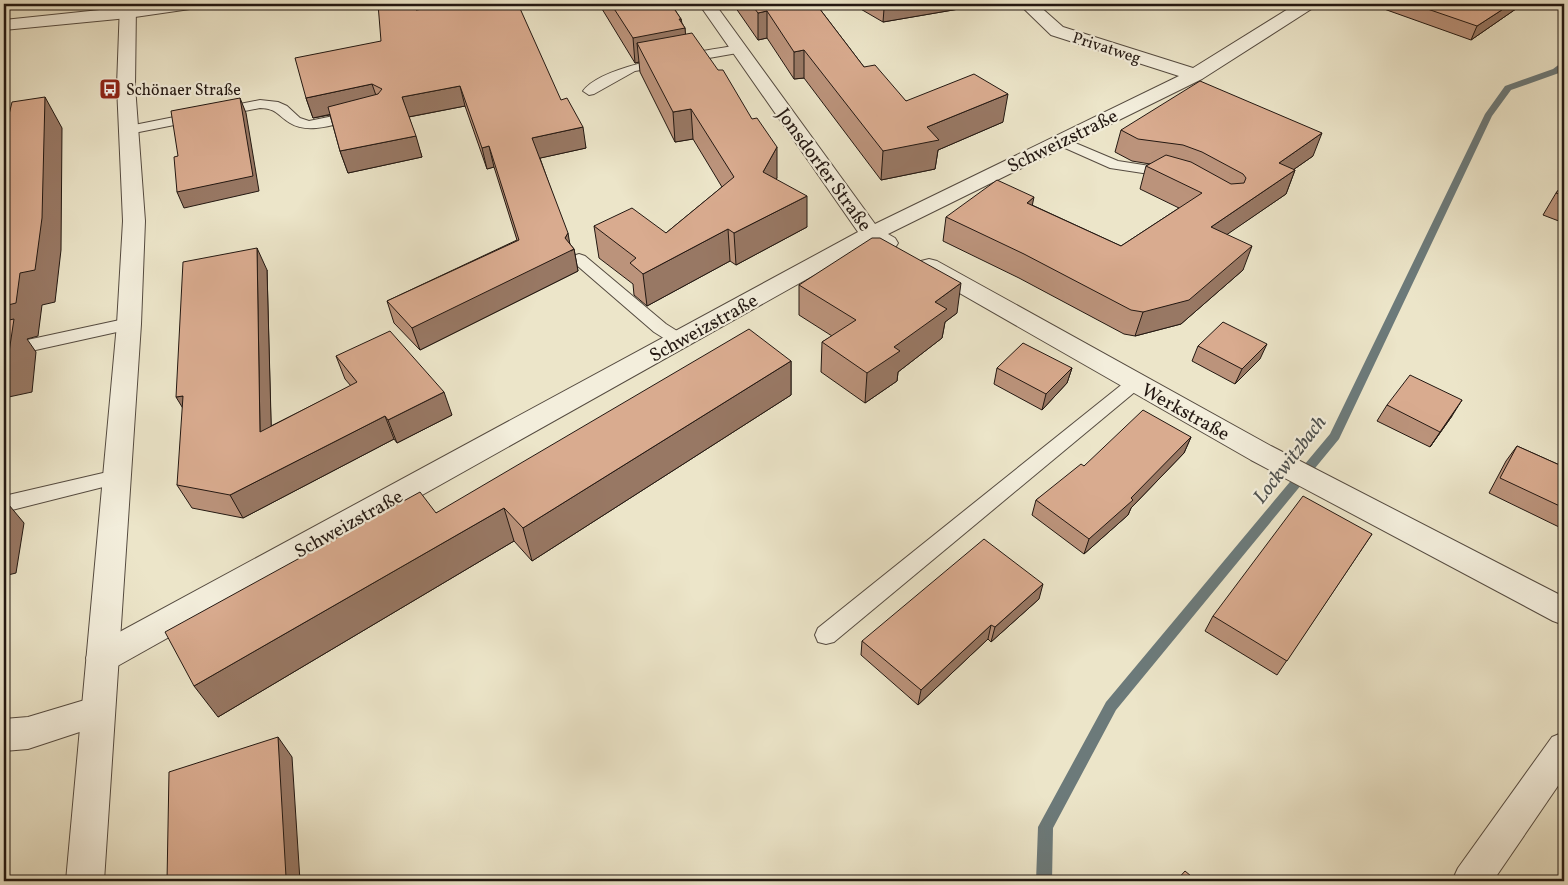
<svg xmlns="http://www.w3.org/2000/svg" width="1568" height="885" font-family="Vollkorn,serif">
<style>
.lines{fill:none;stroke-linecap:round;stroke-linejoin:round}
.stream{fill:#6c7a7a;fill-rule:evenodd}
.service-casing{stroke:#554b40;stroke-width:2}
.minor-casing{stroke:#554b40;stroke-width:2}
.tertiary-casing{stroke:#554b40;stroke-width:2}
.service{fill:#f3eedc;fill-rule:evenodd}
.minor{fill:#f3eedc;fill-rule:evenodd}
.tertiary{fill:#f3eedc;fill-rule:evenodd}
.wall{fill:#bb937b;stroke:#231812}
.shaded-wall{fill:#987864;stroke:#231812}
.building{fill:#d9ab8f;stroke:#231812}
.labels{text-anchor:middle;stroke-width:4.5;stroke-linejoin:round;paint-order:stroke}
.far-street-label{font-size:16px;fill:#231812;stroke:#f3eedc}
.far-poi-label{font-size:16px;fill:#231812;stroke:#f3eedc;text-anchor:start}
.street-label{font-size:19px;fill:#231812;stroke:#f3eedc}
.water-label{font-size:20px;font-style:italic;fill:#4e514f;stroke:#f3eedc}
</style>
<rect width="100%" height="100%" fill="#ece5c9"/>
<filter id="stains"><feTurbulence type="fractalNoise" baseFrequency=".004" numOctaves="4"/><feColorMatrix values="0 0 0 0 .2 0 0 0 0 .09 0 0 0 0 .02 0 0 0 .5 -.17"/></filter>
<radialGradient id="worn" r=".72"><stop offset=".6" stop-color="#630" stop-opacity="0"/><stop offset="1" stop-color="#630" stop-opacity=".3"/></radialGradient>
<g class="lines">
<!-- stream -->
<polygon class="stream" points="1561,63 1564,63 1564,68 1559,73 1511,90 1492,116 1339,439 1116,710 1053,828 1052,881 1036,881 1038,827 1106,702 1330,434 1485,114 1505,86 1553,69"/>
<!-- service casing -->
<g class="service-casing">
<g id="service">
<path d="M739 45 745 49 743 52 635 71 594 94 589 95 583 91C605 62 702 52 739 45Z"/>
<path d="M260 100 278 102 287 106 300 118 309 121 358 111 365 115 358 119C338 123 309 135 290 123 277 115 278 109 260 108L129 134 122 130 129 126Z"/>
<polygon points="1061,137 1118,161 1169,169 1174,170 1176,173 1174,176 1169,177 1110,168 1056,144 1054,141 1056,138"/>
<polygon points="579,254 585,256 666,324 685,336 688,340 685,344 679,346 673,344 654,332 573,262 571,259 573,256"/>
<polygon points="129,318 135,320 137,324 135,328 4,357 4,345"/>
<polygon points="1136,376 1142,378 1145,382 1142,386 834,642 826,644 818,642 815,635 818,628 1130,378"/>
<polygon points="116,470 123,472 126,477 123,482 4,512 4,496"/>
</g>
</g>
<!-- minor casing -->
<g class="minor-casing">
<g id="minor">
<polygon points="157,4 198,4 196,8 190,9 128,18 4,30 4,20"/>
<polygon points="699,4 715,4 875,224 1179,76 1051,35 1019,4 1037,4 1063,27 1193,68 1296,4 1315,4 1313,8 1202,79 888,234 895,238 898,243 895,248 887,250 871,243 114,668 102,672 90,668 86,658 90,648 858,232"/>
<polygon points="929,259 937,261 1271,446 1564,597 1564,625 1553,621 1251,460 921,271 917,266 921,261"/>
<polygon points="98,696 110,700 115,711 110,722 28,749 4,751 4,719 28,717"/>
<polygon points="1564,732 1564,777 1493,881 1452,881 1458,868 1552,737"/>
</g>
</g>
<!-- tertiary casing -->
<g class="tertiary-casing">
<polygon id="tertiary" points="120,4 136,4 135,86 145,221 141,324 104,881 66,881 117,324 123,221 117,86"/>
</g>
<!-- service -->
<use href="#service" class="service"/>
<!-- minor -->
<use href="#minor" class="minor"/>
<!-- tertiary -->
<use href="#tertiary" class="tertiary"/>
</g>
<!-- wall -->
<g class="wall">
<polygon points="417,4 418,10 561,100 586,148 540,158 570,244 574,249 578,271 420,350 394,323 387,301 517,240 494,167 487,169 465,106 409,117 422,157 348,173 340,151 330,115 313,118 306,98 381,41"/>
<polygon points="599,4 671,4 681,19 682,23 685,28 685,35 777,178 776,179 807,227 736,265 730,261 647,306 634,295 633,284 599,258 594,226 666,233 722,187 693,139 675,142 640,72 639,62 635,63"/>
<polygon points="733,4 816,4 864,67 906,101 1003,122 938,150 935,169 881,180 804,78 794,79 767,38 758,40"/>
<polygon points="852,4 988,4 883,22"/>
<polygon points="1370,4 1523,4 1471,40"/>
<polygon points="1121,130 1313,156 1293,170 1295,170 1286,194 1227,234 1243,270 1181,324 1135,336 1124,334 1019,278 943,241 946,217 1032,205 1121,246 1179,208 1140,189 1146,166 1150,164 1132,161 1115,152"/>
<polygon points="1564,183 1564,223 1543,215 1556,193"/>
<polygon points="267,270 271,426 351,386 345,379 336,356 452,415 397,443 394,439 243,518 192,508 177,485"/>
<polygon points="799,285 957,313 945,322 942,338 898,372 897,381 865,403 821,372 822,342 832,336 799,315"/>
<polygon points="1198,346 1260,359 1235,384 1192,361"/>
<polygon points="791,361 791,395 532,561 514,541 218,717 436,513"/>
<polygon points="997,368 1072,368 1067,383 1042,410 994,384"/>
<polygon points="1387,405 1452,416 1430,447 1377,421"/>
<polygon points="1191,437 1184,453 1131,508 1128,515 1084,554 1032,515 1036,500 1084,466"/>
<polygon points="1517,446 1564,467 1564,520 1559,527 1489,493 1506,461"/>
<polygon points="1372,534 1277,675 1205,631 1213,616"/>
<polygon points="1039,599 991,642 988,639 918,705 861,655 862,641"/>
<polygon points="1564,872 1564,881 1558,881"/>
</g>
<!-- shaded-wall -->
<g class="shaded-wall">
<polygon points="415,4 417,4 421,30 416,10"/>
<polygon points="914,4 988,4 883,22 884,9"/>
<polygon points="1511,4 1523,4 1471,40 1477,26"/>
<polygon points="767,11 767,38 758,40 758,13"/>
<polygon points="679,19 681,19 682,28 685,28 687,52 637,43 639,62 635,63 633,38"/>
<polygon points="804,50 804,78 794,79 794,52"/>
<polygon points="372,84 379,104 313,118 306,98"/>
<polygon points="460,86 465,106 408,117 402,97"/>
<polygon points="1008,94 1003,122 938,150 935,169 881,180 883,151 927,127"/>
<polygon points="45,97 62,128 61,250 55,302 42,305 38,336 27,339 36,352 32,392 4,398 4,306"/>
<polygon points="240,98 246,113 259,191 184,208 177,192"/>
<polygon points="691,109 693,139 675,142 673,112"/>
<polygon points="583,127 586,148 536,159 532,138"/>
<polygon points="1322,133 1313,156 1270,186 1279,163"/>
<polygon points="416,136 422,157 348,173 340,151"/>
<polygon points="489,146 494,167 487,169 482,148"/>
<polygon points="777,147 777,178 764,203 763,172"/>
<polygon points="1295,170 1286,194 1203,251 1211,227"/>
<polygon points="807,196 807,227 736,265 734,233"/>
<polygon points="1034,197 1029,221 1027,203"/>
<polygon points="728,229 730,261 647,306 643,274"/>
<polygon points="568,233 571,251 574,249 578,271 420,350 412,328 565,238"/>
<polygon points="1252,246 1243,270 1181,324 1135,336 1143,312"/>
<polygon points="257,248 267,270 272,455 260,432"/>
<polygon points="961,283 957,313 945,322 942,338 898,372 897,381 865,403 867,373 894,347 935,302"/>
<polygon points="1267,344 1260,359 1235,384 1242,369"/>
<polygon points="791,361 791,395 532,561 523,528"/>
<polygon points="1072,368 1067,383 1042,410 1046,394"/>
<polygon points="444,392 452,415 397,443 388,420"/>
<polygon points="183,396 190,420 176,397"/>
<polygon points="1462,400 1452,416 1430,447 1440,432"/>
<polygon points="385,416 394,439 243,518 230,495"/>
<polygon points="1191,437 1184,453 1131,508 1128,515 1084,554 1089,539"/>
<polygon points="4,499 24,523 16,573 4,576"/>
<polygon points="504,508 514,541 218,717 194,686"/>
<polygon points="1043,584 1039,599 991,642 995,627"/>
<polygon points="991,625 988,639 918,705 921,690"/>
<polygon points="278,737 292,757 300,881 273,881"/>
</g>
<!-- building -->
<g class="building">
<polygon points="378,4 415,4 416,10 461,4 518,4 561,100 567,98 583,127 532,138 568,233 565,238 574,249 412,328 387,301 519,240 489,146 482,148 460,86 402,97 416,136 340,151 328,107 378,94 382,89 372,84 306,98 295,58 381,41"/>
<polygon points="611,4 671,4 681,19 679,19 685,28 633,38"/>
<polygon points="751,4 816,4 864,67 875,65 906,101 974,74 1008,94 927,127 939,140 883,151 804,50 794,52 767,11 758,13"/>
<polygon points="875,4 914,4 884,9"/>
<polygon points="1413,4 1511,4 1477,26"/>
<polygon points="692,33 718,70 723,70 752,119 757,118 777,147 763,172 807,196 734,233 728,229 643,274 630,263 636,258 594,226 632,208 666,233 734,177 691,109 673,112 637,43"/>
<polygon points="1200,81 1322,133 1279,163 1295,170 1211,227 1252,246 1189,300 1143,312 1131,310 1024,254 946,217 997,180 1034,197 1027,203 1121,246 1202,193 1146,166 1166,155 1191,162 1231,184 1244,183 1246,178 1243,174 1202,152 1183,145 1138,139 1121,130"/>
<polygon points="45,97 42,218 35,270 20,273 16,303 4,306 4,136 12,102"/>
<polygon points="240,98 253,176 177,192 174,157 178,156 171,111"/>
<polygon points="1564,183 1564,196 1556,193"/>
<polygon points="872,238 880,238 961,283 935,302 947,309 894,347 900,351 867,373 822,342 856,320 799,285"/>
<polygon points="257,248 260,432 357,382 336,356 390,331 444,392 388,420 385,416 230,495 177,485 183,396 176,397 183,262"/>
<polygon points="14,319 8,359 4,360 4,321"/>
<polygon points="1223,322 1267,344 1242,369 1198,346"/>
<polygon points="749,329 791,361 523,528 504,508 194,686 165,632 420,492 436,513"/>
<polygon points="1023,343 1072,368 1046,394 997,368"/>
<polygon points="1410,375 1462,400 1440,432 1387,405"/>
<polygon points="1143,410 1191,437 1131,498 1133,500 1089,539 1036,500 1081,464 1084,466"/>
<polygon points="1517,446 1564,467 1564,508 1500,478"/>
<polygon points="1303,496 1372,534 1287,661 1213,616"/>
<polygon points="984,539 1043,584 995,627 991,625 921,690 862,641"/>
<polygon points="278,737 286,877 273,881 167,881 169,772"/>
<polygon points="1185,871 1197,881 1176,881"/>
</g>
<!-- icons -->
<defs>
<g id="bus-square" transform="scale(1.125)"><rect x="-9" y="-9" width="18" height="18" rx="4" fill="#8f2418" stroke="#f3eedc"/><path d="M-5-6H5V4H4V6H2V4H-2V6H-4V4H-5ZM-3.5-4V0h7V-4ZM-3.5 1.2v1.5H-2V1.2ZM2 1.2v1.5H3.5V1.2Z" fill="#fff"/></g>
</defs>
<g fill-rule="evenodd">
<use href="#bus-square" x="110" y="89"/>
</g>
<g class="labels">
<!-- far-street labels -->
<g class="far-street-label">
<text transform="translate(1107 47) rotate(18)" y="6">Privatweg</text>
</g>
<!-- far-poi labels -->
<g class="far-poi-label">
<text x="126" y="95">Schönaer Straße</text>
</g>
<!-- street labels -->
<g class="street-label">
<text transform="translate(1062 140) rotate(-26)" y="7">Schweizstraße</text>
<text transform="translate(825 169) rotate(54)" y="7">Jonsdorfer Straße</text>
<text transform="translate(703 327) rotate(-29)" y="7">Schweizstraße</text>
<text transform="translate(1186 411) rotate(29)" y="7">Werkstraße</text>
<text transform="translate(348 523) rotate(-29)" y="7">Schweizstraße</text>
</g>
<!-- water labels -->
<g class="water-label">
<text transform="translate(1289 459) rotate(-52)" y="7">Lockwitzbach</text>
</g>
</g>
<!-- margin -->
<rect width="1568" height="885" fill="none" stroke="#ece5c9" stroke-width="20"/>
<rect x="5" y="5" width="1558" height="875" fill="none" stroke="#231812" stroke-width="2.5"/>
<rect x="10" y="10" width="1548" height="865" fill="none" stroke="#231812"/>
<rect width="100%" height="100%" filter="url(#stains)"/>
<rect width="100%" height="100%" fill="url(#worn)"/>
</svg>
